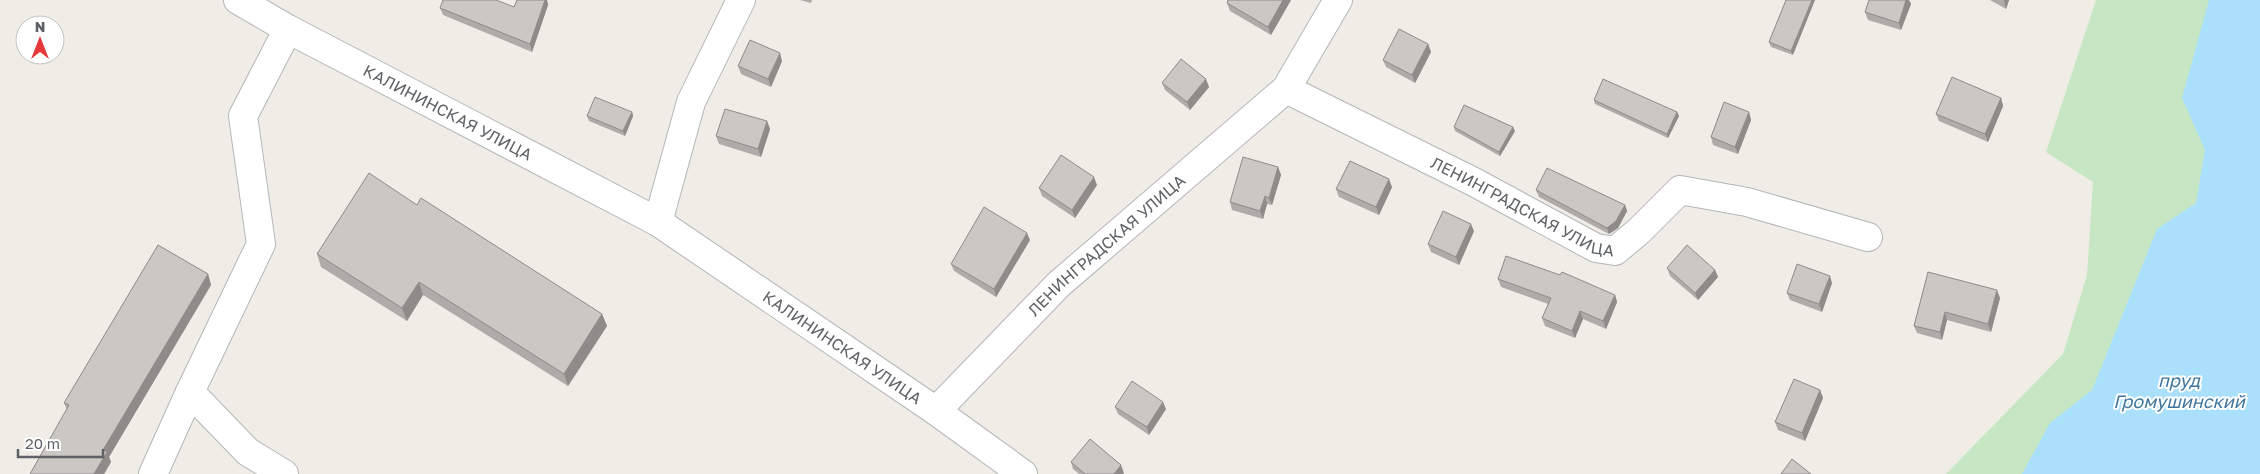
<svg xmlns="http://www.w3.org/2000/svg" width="2260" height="474" font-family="'Golos Text',sans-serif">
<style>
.green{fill:#c7e6c4}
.water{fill:#aae0fc}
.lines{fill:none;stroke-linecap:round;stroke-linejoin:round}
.minor-casing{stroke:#b3b7ba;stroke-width:30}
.minor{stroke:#fff;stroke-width:28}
.wall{fill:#afaba8}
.shaded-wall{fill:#8e8b88}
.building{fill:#cbc7c3;stroke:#8e8b88}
.labels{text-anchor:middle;stroke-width:4;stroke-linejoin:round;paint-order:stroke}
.street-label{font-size:16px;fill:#5e6266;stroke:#fff}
.water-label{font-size:18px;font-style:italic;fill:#40769d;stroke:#fff}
</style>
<rect width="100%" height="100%" fill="#efede6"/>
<!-- green -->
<polygon class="green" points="2096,0 2260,0 2260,474 1946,474 2063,354 2087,275 2093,182 2046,152"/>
<!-- water -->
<polygon class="water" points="2209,0 2260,0 2260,474 2022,474 2050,423 2092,390 2157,229 2196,203 2205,150 2182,98"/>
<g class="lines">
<!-- minor casing -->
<g class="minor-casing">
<g id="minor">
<path id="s1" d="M238 0 288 29 658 222 936 411 1023 474"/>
<path id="s2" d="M1286 89 1474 182 1596 248 1615 251 1639 231 1680 190 1747 202 1868 237"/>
<polyline points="658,222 691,102 741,0"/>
<path id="s3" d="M936 411 1059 284 1286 89 1338 0"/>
<polyline points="153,474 190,392"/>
<polyline points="284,474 248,452 190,392 261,244 243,116 288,29"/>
</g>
</g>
<!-- minor -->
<use href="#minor" class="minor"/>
</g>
<!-- wall -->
<g class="wall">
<polygon points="517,0 547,0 548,5 532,52 443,15 440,8 514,7"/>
<polygon points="800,0 812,0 811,3"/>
<polygon points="1291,0 1271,35 1230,11 1227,3"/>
<polygon points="1786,0 1793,55 1771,47 1769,42"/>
<polygon points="1869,0 1909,0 1911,4 1901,30 1868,20 1865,12"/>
<polygon points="1990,0 2009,0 2006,9"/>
<polygon points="1428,44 1431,52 1415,83 1386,67 1383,60"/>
<polygon points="782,61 771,87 741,74 738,66"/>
<polygon points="1162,83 1209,87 1190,110 1165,90"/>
<polygon points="2001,98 2003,106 1988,142 1939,121 1936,114"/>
<polygon points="1594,100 1677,112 1679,116 1668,138 1595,104"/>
<polygon points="632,112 633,116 625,136 589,121 587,116"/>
<polygon points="1749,112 1751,120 1738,154 1713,145 1711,137"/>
<polygon points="767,121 770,129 761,157 719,144 716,136"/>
<polygon points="1454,127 1515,131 1500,156 1455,131"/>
<polygon points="1278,167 1281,175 1272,205 1267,204 1263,219 1232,210 1230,202"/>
<polygon points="1097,185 1075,218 1042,196 1039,188"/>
<polygon points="1392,187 1379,215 1339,197 1336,189"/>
<polygon points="1536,190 1625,205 1627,211 1618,228 1609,234 1539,197"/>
<polygon points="417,205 602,314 607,326 568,386 423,295 407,321 321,267 317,254"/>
<polygon points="1474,231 1459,265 1431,252 1428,244"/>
<polygon points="1030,240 996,297 954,271 951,264"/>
<polygon points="1667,268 1715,270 1718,277 1698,300 1670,276"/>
<polygon points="1928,272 2000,298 1991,332 1947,320 1942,340 1917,333 1914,326"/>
<polygon points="208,274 211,285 109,457 111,462 104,474 30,474 67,410 64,403"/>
<polygon points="1498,279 1615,295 1617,302 1606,329 1583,319 1575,338 1545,326 1542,318 1548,304 1501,287"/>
<polygon points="1832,283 1822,312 1790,300 1787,293"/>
<polygon points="1820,390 1823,398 1805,441 1778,430 1775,422"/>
<polygon points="1115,407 1166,409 1149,435 1118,414"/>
<polygon points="1071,462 1124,473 1123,474 1079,474 1073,469"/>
</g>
<!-- shaded-wall -->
<g class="shaded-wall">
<polygon points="545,0 547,0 548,5 532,52 530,44"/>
<polygon points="1283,0 1291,0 1271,35 1268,27"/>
<polygon points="1812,0 1815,0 1793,55 1791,51"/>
<polygon points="1906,0 1909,0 1911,4 1901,30 1899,23"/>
<polygon points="2004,0 2009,0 2006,9 2004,1"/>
<polygon points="1428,44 1431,52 1415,83 1412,75"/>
<polygon points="780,53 782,61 771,87 768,79"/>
<polygon points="1206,79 1209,87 1190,110 1187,102"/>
<polygon points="2001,98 2003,106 1988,142 1985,134"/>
<polygon points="632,112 633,116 625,136 623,131"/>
<polygon points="1677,112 1679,116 1668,138 1667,134"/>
<polygon points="1749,112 1751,120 1738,154 1735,147"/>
<polygon points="767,121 770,129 761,157 758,149"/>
<polygon points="1513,127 1515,131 1500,156 1499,152"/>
<polygon points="1278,167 1281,175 1272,205 1269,198"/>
<polygon points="1094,177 1097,185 1075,218 1072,210"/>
<polygon points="1389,179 1392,187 1379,215 1376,207"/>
<polygon points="1265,196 1267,204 1263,219 1260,211"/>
<polygon points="1625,205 1627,211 1618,228 1609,234 1607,228"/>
<polygon points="1471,224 1474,231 1459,265 1456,257"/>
<polygon points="1027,233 1030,240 996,297 994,289"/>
<polygon points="1715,270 1718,277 1698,300 1695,293"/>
<polygon points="208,274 211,285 109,457 111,462 104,474 94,474 103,450"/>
<polygon points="1830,276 1832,283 1822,312 1819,304"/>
<polygon points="419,282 423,295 407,321 402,308"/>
<polygon points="1997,290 2000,298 1991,332 1988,324"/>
<polygon points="1615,295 1617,302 1606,329 1603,321"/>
<polygon points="1580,311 1583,319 1575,338 1572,331"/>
<polygon points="1945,312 1947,320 1942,340 1940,332"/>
<polygon points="602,314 607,326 568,386 564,374"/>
<polygon points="1820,390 1823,398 1805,441 1802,433"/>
<polygon points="1163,402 1166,409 1149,435 1147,427"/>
<polygon points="1121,465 1124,473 1123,474 1114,474"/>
</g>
<!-- building -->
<g class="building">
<polygon points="443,0 496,0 514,7 517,0 545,0 530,44 440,8"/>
<polygon points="1228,0 1283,0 1268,27 1227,3"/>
<polygon points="1786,0 1812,0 1791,51 1769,42"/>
<polygon points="1869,0 1906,0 1899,23 1865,12"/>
<polygon points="1399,29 1428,44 1412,75 1383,60"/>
<polygon points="750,40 780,53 768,79 738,66"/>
<polygon points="1181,59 1206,79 1187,102 1162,83"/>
<polygon points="1952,77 2001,98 1985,134 1936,114"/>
<polygon points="1603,79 1677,112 1667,134 1594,100"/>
<polygon points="595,97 632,112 623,131 587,116"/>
<polygon points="1724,102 1749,112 1735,147 1711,137"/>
<polygon points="1464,105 1513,127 1499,152 1454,127"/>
<polygon points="725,109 767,121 758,149 716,136"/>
<polygon points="1061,155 1094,177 1072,210 1039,188"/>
<polygon points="1243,157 1278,167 1269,198 1265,196 1260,211 1230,202"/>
<polygon points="1350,161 1389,179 1376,207 1336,189"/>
<polygon points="1547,168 1625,205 1616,221 1607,228 1536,190"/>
<polygon points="369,173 417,205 421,198 602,314 564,374 419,282 402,308 317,254"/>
<polygon points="984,207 1027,233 994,289 951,264"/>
<polygon points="1443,211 1471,224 1456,257 1428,244"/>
<polygon points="158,245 208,274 103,450 107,452 94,474 30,474 69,405 64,403"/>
<polygon points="1687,245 1715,270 1695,293 1667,268"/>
<polygon points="1506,256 1560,275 1562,272 1615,295 1603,321 1580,311 1572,331 1542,318 1551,298 1498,279"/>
<polygon points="1797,264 1830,276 1819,304 1787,293"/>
<polygon points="1928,272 1997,290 1988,324 1945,312 1940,332 1914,326"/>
<polygon points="1794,379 1820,390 1802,433 1775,422"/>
<polygon points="1132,381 1163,402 1147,427 1115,407"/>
<polygon points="1090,439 1121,465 1114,474 1085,474 1071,462"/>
<polygon points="1792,459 1811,474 1781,474"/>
</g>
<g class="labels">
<!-- street labels -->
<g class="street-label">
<text dy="6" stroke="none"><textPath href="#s1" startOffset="238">КАЛИНИНСКАЯ УЛИЦА</textPath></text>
<text dy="6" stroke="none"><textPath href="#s2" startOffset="265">ЛЕНИНГРАДСКАЯ УЛИЦА</textPath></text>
<text dy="6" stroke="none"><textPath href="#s3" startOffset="238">ЛЕНИНГРАДСКАЯ УЛИЦА</textPath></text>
<text dy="6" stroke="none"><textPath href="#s1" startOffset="698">КАЛИНИНСКАЯ УЛИЦА</textPath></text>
</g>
<!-- water labels -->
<g class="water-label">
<text x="2179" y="387">пруд<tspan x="2179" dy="21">Громушинский</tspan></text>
</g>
</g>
<!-- north arrow -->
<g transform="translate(40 40)"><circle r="24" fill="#ffffff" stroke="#bfc0c2"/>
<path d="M0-4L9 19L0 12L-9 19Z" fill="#e4383b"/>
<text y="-8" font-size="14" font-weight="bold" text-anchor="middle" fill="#5e6266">N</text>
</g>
<!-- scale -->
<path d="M18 449v8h85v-8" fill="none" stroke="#5e6266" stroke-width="2.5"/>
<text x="25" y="449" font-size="15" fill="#5e6266" stroke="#ffffff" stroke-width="4" paint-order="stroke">20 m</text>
</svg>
